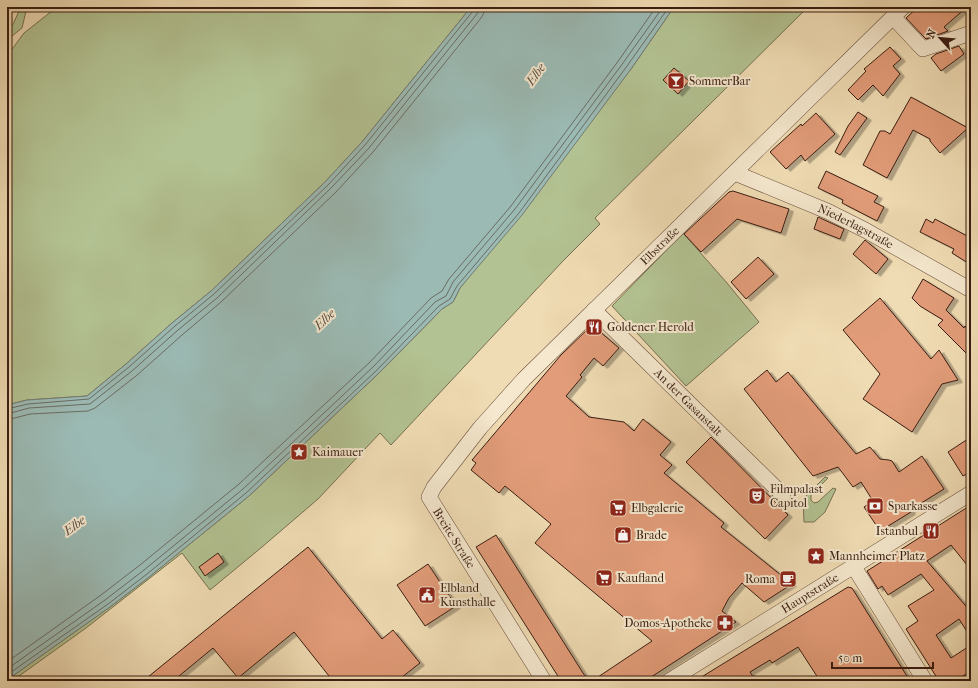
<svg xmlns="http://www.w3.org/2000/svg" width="978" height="688" font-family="'IM FELL French Canon',serif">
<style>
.green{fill:#b3c292;stroke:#767052}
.water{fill:#9bbab4;stroke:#747b73}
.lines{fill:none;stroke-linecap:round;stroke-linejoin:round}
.shore{stroke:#6a6c63;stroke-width:1}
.building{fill:#e29c79;stroke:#3a1d12;filter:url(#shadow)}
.minor-casing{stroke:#684d3a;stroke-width:16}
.minor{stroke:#f5e8ce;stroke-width:15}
.labels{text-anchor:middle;stroke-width:4;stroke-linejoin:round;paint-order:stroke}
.poi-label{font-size:12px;fill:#3a1d12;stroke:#f5e8ce;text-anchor:start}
.street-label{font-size:12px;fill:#3a1d12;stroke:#f5e8ce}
.water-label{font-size:13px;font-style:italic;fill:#574c43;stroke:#f5e8ce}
</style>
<defs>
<filter id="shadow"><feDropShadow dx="4.5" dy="2.5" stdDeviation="0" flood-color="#0004"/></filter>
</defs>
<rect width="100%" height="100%" fill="#f0dcb4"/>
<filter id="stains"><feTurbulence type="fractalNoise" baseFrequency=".005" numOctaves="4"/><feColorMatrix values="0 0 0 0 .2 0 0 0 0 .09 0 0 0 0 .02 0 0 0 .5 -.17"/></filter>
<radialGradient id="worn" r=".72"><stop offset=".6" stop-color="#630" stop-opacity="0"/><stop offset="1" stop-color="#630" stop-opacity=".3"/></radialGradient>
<!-- green -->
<g class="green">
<polygon points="21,7 27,7 22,28 7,40 7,32 13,24"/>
<polygon points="57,7 471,7 362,142 325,182 211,291 172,323 126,364 87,396 27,400 7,405 7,56 24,33"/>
<polygon points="674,7 808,7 595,218 600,224 563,261 391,445 380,433 318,499 262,547 210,590 182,553 86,628 12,681 7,681 7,680 110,607 149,577 249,496 380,372 442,309 453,302 460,288 631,69"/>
<polygon points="683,233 727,283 759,322 686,386 612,306"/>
<polygon points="825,477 828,478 811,495 811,500 814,503 818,502 833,488 836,489 825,512 814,522 804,522 803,499"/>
</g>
<!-- water -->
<polygon class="water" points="471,7 674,7 631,69 522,215 460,288 453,302 442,309 380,372 249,496 149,577 110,607 7,680 7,405 27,400 87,396 126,364 172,323 211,291 325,182 362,142"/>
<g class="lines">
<!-- shore -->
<g class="shore">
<polyline points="7,409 28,404 89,399 129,367 175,326 214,294 328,185 365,145 473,11 474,7"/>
<polyline points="7,414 29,408 90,404 132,371 178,330 217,298 331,188 369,148 477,14 479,7"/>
<polyline points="7,420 30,414 88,411 95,408 136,376 182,335 221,302 336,192 373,152 481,18 484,13 485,7"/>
<polyline points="7,662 101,595 140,565 239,484 370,362 431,298 442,291 449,279 511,206 619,60 656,7"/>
<polyline points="7,669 105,600 144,570 243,489 374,366 435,302 446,296 453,282 515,209 623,63 663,7"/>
<polyline points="7,675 108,604 147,574 246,493 377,370 439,306 450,299 457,286 519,213 627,66 669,7"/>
</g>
</g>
<!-- building -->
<g class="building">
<polygon points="918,7 967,7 944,27 948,31 926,39 906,18"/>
<polygon points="959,46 964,54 941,71 931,58 936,54"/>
<polygon points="890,47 901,59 893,66 900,74 883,96 873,85 858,100 848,90 866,71 864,69"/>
<polygon points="674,68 689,81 678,94 663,80"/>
<polygon points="911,97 968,128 940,153 930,141 930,139 913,130 887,178 863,165 880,131 885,131 890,134"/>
<polygon points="858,112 867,118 840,155 835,152 848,126"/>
<polygon points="816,113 835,134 805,161 801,155 786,169 770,152 801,124 802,126"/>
<polygon points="826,171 878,196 874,202 884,207 877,221 842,203 843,200 818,188"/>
<polygon points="733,191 789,209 781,233 737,219 701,252 684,234 729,192"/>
<polygon points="818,217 844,229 840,239 814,229"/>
<polygon points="926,219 933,223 935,219 971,238 971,265 952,253 954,249 920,232"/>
<polygon points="865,240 888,259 876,274 853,254"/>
<polygon points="758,257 774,274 746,299 731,282"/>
<polygon points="923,279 954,298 946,310 964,328 965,326 971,333 971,358 938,325 943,320 920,306 912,298"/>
<polygon points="880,298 931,359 939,350 958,380 942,384 912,432 863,399 880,374 843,330"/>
<polygon points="592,325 619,348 603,366 594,358 580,375 582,377 566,396 589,417 624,422 634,431 643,419 671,442 660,455 672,465 664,473 724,523 721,527 792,584 764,602 742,583 729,598 722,611 736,622 645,681 592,681 652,641 535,543 551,524 505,486 499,493 471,470 476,463 472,460 561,355"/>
<polygon points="767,370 776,382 788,372 856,454 870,447 880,459 889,460 892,461 899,472 922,456 944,489 910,510 911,512 880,531 864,507 873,501 861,482 853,487 838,467 813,476 744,389"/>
<polygon points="711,437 788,515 765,539 686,462"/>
<polygon points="971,437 971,471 963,476 948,452"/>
<polygon points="971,505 971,570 951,545 927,561 971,612 971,638 959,619 936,635 951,658 971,645 971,671 955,681 939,681 906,629 918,621 908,606 934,590 921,574 888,595 882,586 878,589 867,571"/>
<polygon points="496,535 583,673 589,681 561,681 476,547"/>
<polygon points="308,547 382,639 393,630 420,663 397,681 333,681 294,632 238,678 213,648 173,681 143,681"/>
<polygon points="218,553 224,562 205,576 199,567"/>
<polygon points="428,564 456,606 425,626 397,585"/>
<polygon points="848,587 852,588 910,681 820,681 798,647 772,663 770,660 750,672 756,681 695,681"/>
</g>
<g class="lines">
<!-- minor casing -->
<g class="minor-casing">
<g id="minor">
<polyline points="893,17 923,49 971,33"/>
<path id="s1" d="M735 173 827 211 865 230 971 290"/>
<path id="s2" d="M594 310 783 495"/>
<polyline points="854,567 925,681"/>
<path id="s3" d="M544 681 429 497 434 487 480 428 524 379 903 7"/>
<path id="s4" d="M669 681 971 493"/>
</g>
</g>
<!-- minor -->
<use href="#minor" class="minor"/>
</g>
<!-- icons -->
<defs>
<g id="bar-square" transform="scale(0.9)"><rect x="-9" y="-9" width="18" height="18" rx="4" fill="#8f2418" stroke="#f5e8ce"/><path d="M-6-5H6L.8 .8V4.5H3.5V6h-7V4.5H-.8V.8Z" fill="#fff"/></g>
<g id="restaurant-square" transform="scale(0.9)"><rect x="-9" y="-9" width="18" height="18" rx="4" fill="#8f2418" stroke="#f5e8ce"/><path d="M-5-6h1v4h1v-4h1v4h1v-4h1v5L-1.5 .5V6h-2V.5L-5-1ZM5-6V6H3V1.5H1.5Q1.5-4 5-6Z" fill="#fff"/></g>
<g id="sight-square" transform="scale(0.9)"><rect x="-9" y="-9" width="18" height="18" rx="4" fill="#8f2418" stroke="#f5e8ce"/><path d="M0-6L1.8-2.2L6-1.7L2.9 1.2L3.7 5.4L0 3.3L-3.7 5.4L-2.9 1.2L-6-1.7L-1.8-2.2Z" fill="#fff"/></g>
<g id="theatre-square" transform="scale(0.9)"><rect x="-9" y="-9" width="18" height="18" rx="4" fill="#8f2418" stroke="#f5e8ce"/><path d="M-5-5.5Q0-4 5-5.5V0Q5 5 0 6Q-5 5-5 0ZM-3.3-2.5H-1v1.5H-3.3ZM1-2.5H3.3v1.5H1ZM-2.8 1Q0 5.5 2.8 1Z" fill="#fff"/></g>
<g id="bank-square" transform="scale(0.9)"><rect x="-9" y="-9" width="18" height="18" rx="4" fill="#8f2418" stroke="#f5e8ce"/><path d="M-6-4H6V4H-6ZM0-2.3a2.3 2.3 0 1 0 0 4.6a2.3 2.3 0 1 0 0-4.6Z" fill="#fff"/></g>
<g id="supermarket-square" transform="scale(0.9)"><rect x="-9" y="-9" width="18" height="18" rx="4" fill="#8f2418" stroke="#f5e8ce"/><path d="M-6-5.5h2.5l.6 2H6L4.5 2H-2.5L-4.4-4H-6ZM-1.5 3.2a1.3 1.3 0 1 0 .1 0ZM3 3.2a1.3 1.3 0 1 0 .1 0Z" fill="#fff"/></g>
<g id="shop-square" transform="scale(0.9)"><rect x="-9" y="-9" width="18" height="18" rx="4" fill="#8f2418" stroke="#f5e8ce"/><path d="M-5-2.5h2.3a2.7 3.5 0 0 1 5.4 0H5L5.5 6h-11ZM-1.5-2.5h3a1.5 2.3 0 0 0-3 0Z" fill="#fff"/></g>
<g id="cafe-square" transform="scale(0.9)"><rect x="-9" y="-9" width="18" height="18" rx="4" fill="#8f2418" stroke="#f5e8ce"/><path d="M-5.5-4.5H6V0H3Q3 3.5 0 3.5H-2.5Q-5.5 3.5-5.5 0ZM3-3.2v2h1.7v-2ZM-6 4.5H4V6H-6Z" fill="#fff"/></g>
<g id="civic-square" transform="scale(0.9)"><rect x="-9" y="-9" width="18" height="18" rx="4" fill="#8f2418" stroke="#f5e8ce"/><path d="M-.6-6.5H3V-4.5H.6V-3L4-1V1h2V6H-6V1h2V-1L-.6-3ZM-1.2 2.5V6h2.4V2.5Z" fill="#fff"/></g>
<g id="pharmacy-square" transform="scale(0.9)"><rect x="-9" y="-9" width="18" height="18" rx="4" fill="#8f2418" stroke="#f5e8ce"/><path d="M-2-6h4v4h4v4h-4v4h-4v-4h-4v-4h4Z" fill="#fff"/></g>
</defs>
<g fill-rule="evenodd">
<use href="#bar-square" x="676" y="81"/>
<use href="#restaurant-square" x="594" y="327"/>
<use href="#sight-square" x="299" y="452"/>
<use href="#theatre-square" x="757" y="496"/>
<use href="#bank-square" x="875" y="506"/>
<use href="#supermarket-square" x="618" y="508"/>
<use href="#restaurant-square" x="931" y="531"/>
<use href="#shop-square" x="623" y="535"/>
<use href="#sight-square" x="816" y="556"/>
<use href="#supermarket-square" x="604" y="578"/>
<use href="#cafe-square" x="788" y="579"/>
<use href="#civic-square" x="427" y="595"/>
<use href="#pharmacy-square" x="725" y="623"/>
</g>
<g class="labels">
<!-- poi labels -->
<g class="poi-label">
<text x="689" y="85">SommerBar</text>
<text x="607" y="331">Goldener Herold</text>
<text x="312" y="456">Kaimauer</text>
<text x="770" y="493">Filmpalast<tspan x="770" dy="14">Capitol</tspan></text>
<text x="888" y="510">Sparkasse</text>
<text x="631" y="512">Elbgalerie</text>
<text x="918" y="535" text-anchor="end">Istanbul</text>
<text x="636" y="539">Brade</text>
<text x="829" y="560">Mannheimer Platz</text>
<text x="617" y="582">Kaufland</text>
<text x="775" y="583" text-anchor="end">Roma</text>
<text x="440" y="592">Elbland<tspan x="440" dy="14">Kunsthalle</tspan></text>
<text x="712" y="627" text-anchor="end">Domos-Apotheke</text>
</g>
<!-- street labels -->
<g class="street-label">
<text dy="4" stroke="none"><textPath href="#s1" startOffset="132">Niederlagstraße</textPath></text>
<text dy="4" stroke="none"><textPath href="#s3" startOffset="559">Elbstraße</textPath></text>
<text dy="4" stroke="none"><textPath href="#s2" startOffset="132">An der Gasanstalt</textPath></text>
<text transform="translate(454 538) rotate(58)" y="4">Breite Straße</text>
<text dy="4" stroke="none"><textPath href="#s4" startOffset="166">Hauptstraße</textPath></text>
</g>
<!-- water labels -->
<g class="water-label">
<text transform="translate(535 74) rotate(-54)" y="5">Elbe</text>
<text transform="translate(324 319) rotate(-43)" y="5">Elbe</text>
<text transform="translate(74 525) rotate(-36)" y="5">Elbe</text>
</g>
</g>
<!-- margin -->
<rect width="978" height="688" fill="none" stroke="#f0dcb4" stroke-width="24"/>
<rect x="8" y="8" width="962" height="672" fill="none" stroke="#3a1d12" stroke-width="2"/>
<rect x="12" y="12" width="954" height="664" fill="none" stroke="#3a1d12"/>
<!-- north arrow -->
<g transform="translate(940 38) rotate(297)" stroke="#f5e8ce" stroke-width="3" paint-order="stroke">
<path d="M0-3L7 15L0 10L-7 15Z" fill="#3a1d12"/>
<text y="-6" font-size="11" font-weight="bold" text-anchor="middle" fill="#3a1d12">N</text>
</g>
<!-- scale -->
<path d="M832 662v6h101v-6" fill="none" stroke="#3a1d12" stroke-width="2"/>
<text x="838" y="662" font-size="12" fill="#3a1d12" stroke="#f5e8ce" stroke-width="3" paint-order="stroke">50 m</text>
<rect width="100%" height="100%" filter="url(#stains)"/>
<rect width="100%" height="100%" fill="url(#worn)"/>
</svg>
